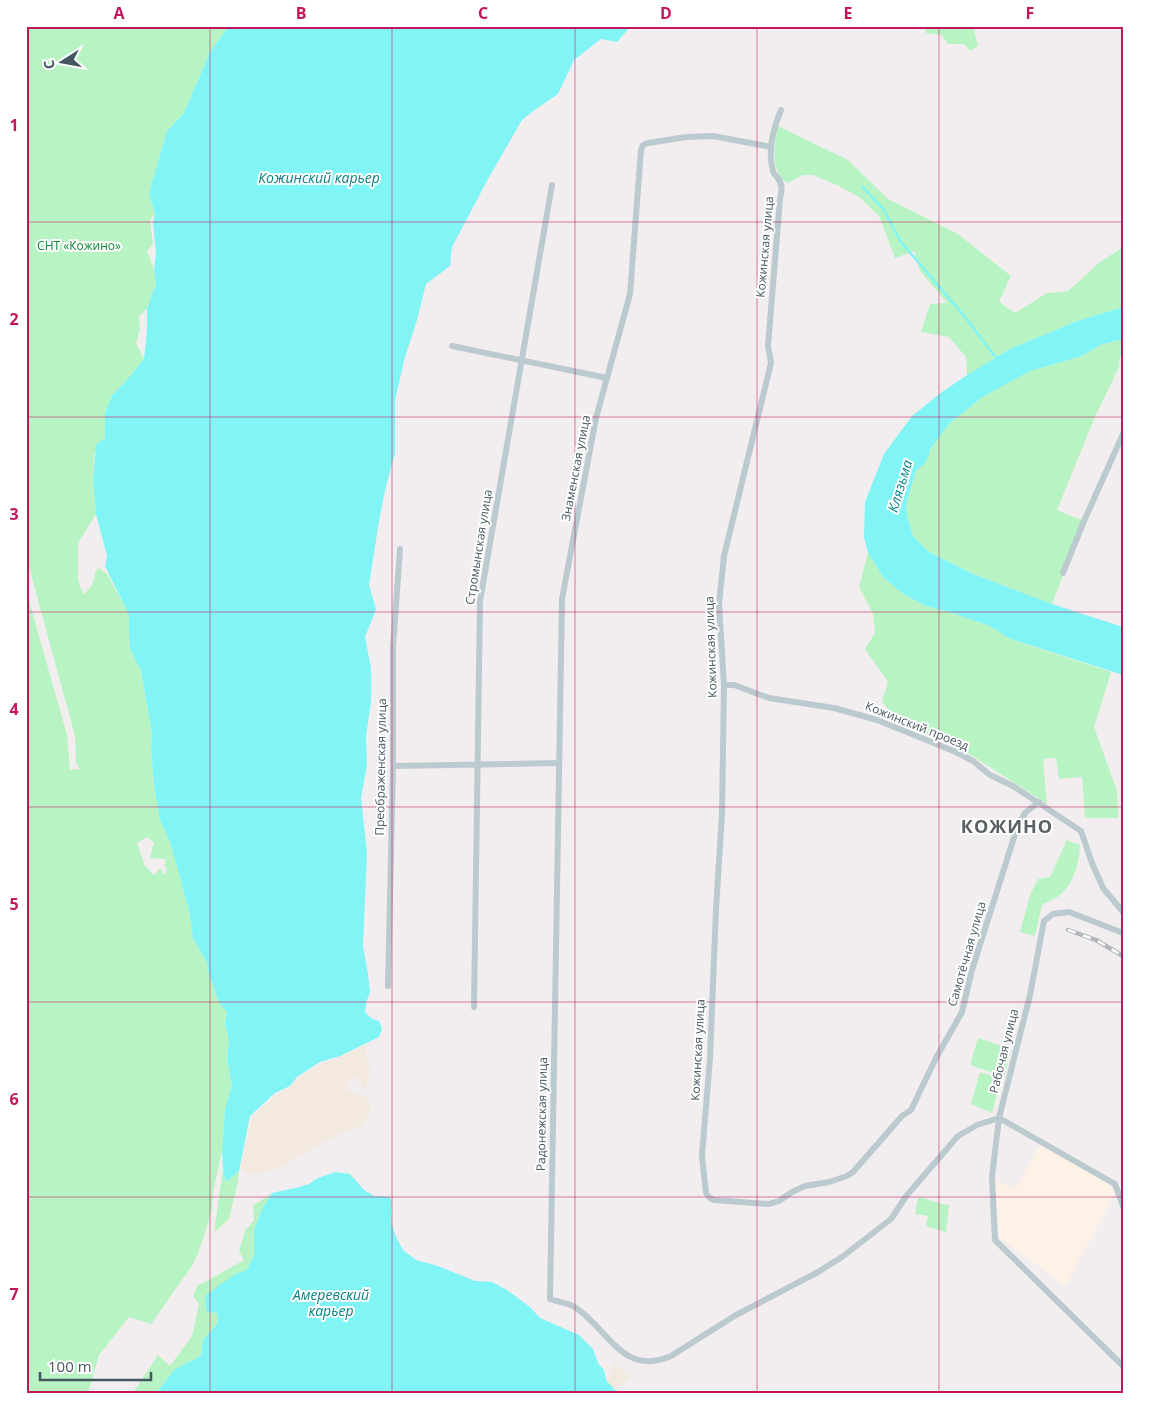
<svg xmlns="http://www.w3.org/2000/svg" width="1149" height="1419" font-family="'Open Sans',sans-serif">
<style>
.commercial{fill:#fef2e6}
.green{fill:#b8f4c3;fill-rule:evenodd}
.sand{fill:#f4e9de}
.water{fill:#81f4f5}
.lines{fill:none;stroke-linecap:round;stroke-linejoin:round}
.stream{stroke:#81f4f5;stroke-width:2.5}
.street{stroke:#bbcacf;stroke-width:6}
.rail-casing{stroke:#b0b6ba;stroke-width:4.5}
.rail{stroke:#fff;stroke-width:2.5;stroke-dasharray:8;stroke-linecap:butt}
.grid{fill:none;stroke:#c2185b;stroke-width:1;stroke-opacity:0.55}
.labels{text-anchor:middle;stroke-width:4;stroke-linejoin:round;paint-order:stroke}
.park-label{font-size:12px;fill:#0e8732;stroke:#fff}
.street-label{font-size:12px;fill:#45575e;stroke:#fff}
.water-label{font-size:14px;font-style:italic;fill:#058484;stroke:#fff}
.district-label{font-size:18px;font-weight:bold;letter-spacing:1px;fill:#5a6164;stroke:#fff}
.neatline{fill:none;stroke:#c2185b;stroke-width:2}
.grid-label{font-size:16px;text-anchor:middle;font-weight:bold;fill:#c2185b}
</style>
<rect width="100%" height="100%" fill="#f2eeef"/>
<!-- commercial -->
<polygon class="commercial" points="1040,1145 1109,1185 1115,1193 1065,1286 999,1237 994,1180 1015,1190"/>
<!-- green -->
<g class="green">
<path d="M26 26H229L210 52 184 113 167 131 149 193 155 214 150 220 153 244 147 251 154 269 156 284 147 309 139 316 140 329 136 343 144 359 125 382 112 395 105 413V438L94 454 93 480 96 514 78 543V580L83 594C91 589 95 581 95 572L99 568 108 575 129 615V635L130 649 141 671 152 735 151 748 154 785 160 820 170 842 189 910 193 938 207 963 209 975 220 1004 227 1012 225 1023 229 1040 227 1059 232 1086 225 1108 222 1151 213 1192 212 1210 199 1251 192 1266 151 1324 129 1317 99 1355 88 1393H26V590L67 735 70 770 80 769 76 763 75 736 26 556ZM147 837 154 843 150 858 166 859 164 865 167 870 164 875 160 868 154 875 145 866 137 843Z"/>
<polygon points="925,26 950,29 952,26 973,26 978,46 970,51 964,44 948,44 942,35 926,33"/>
<path d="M778 126 848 160 888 199 958 234 1011 276 999 302 1015 313 1047 293 1068 291 1100 262 1123 247V307L1077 321 1010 349 967 375 966 357 949 337 921 332 930 304 947 303 920 271 914 251 895 258 879 216 859 197 837 185 813 175H803L787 183C770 171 774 144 778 126Z"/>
<polygon points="1123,339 1123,354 1120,357 1119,367 1094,419 1057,510 1084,521 1052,604 971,573 929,552 913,536 908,520 906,505 916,471 924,464 928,458 930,449 950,423 981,398 1030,371 1082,356 1100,345"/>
<polygon points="868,553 883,577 903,594 926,606 952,613 990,626 1008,638 1111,672 1094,727 1117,791 1118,818 1085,818 1082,777 1059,779 1056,758 1043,759 1047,804 957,746 884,718 889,710 882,702 888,682 865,649 875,633 873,614 859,587"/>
<path d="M1067 840 1080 845C1079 863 1075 882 1060 895 1055 899 1048 901 1042 905L1035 936 1020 932 1030 895 1038 879 1050 877Z"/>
<polygon points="978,1038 1011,1049 1004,1077 970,1065"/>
<polygon points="980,1072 1001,1079 992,1113 971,1104"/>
<polygon points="223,1168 226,1182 239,1171 237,1186 229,1219 214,1233"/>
<polygon points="272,1193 262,1209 254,1230 254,1255 247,1270 235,1274 205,1304 207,1312 217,1313 218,1323 203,1340 201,1356 175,1369 156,1393 133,1393 158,1355 170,1366 192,1336 199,1304 193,1296 198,1285 205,1282 244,1260 239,1251 245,1231 254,1220 253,1206"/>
<path d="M918 1197C929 1199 938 1204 949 1205L946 1232 926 1226 928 1216 915 1214Z"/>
</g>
<!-- sand -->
<g class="sand">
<polygon points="365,1046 370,1073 365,1091 358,1077 348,1082 346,1090 366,1097 370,1104 368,1116 359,1126 327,1140 278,1169 246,1175 241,1168 252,1118 276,1095 287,1090 298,1078 320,1065"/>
<polygon points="614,1363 630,1377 614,1389 606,1380"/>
</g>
<!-- water -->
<g class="water">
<polygon points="229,26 631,26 617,42 601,39 574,60 558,94 536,109 522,120 488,179 452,247 450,266 426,284 417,320 405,357 395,400 395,453 386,486 379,521 369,585 376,609 365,637 371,668 371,701 366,737 367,765 361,798 367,853 363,946 368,974 370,992 366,1003 365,1012 372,1019 379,1021 382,1029 379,1037 340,1056 320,1062 297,1077 290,1086 275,1093 250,1116 239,1171 226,1182 223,1168 222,1151 225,1108 232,1086 227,1059 229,1040 225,1023 227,1012 220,1004 209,975 207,963 193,938 189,910 170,842 160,820 154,785 151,748 152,734 141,671 130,649 129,635 129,615 105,566 107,556 96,514 95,502 93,480 96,445 105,438 105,413 112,395 125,382 144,359 147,330 147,309 156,284 154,269 156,253 153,222 155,214 149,193 167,131 184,113 210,52"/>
<polygon points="1123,307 1123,339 1100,345 1082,356 1030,371 981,398 950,423 930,449 928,458 924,464 916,471 906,505 908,520 913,536 929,552 971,573 1052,604 1123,627 1123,675 1008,638 990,626 952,613 926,606 903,594 883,577 868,553 864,537 865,502 884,454 912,416 942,392 967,375 1010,349 1077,321"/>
<polygon points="335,1172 350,1174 364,1190 374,1196 390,1197 392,1203 391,1212 392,1224 395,1235 403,1250 416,1260 438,1266 475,1281 492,1282 507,1290 530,1307 540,1318 579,1335 593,1349 598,1363 604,1370 606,1380 614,1389 621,1393 156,1393 175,1369 201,1356 203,1340 218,1323 217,1313 207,1312 205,1304 206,1295 235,1274 247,1270 254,1255 254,1230 262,1209 272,1193 299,1187 309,1184 318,1178"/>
</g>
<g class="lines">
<!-- stream -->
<polyline class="stream" points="862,186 884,210 901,242 964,316 997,359"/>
<!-- street -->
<g class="street">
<path d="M781 110C773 129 767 150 773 171 774 175 774 173 777 177 783 184 782 190 780 199L768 346 771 363 724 556 719 604 724 685 722 815 716 909 710 1058 702 1156 706 1193 710 1198 714 1200 769 1204 779 1201 792 1192 805 1186 829 1182 847 1176 853 1172 902 1116 911 1110 936 1058 962 1012 972 970 1017 828 1025 813 1039 802"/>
<path d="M771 147 713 136 686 137 648 143 643 145 641 150 630 294 596 418 562 599 550 1299C558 1302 569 1303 576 1308 609 1330 623 1377 671 1356L736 1315 818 1272 842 1257 891 1219 907 1195 958 1136 977 1125 999 1118"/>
<polyline points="452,346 607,378"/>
<polyline points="1063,573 1084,521 1123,434"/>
<polyline points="724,685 734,685 769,698 834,708 877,720 956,752 973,761 990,775 1013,786 1081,831 1092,863 1103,888 1123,912"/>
<polyline points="393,766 559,763"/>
<polyline points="1123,933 1069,912 1053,914 1044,921 1030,995 999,1118 992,1177 995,1240 1123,1366"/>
<polyline points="388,986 393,766 393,647 400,549"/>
<polyline points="474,1007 480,601 552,185"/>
<polyline points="999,1118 1115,1184 1123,1206"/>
</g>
<!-- rail casing -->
<g class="rail-casing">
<polyline id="rail" points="1068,930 1096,940 1123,956"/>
</g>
<!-- rail -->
<use href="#rail" class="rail"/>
</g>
<!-- grid -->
<path class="grid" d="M210 26V1393M392 26V1393M575 26V1393M757 26V1393M939 26V1393M26 222H1123M26 417H1123M26 612H1123M26 807H1123M26 1002H1123M26 1197H1123"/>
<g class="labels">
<!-- park labels -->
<g class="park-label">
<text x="79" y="250">СНТ «Кожино»</text>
</g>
<!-- street labels -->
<g class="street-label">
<text transform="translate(765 247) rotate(-85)" y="4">Кожинская улица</text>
<text transform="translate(576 468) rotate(-79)" y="4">Знаменская улица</text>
<text transform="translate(479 547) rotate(-81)" y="4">Стромынская улица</text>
<text transform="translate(711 647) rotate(-92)" y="4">Кожинская улица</text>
<text transform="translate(917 726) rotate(22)" y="4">Кожинский проезд</text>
<text transform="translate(381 767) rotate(-89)" y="4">Преображенская улица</text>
<text transform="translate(967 954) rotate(-74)" y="4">Самотёчная улица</text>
<text transform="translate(698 1050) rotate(-87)" y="4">Кожинская улица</text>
<text transform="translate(1004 1051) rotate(-76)" y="4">Рабочая улица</text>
<text transform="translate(542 1114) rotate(-89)" y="4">Радонежская улица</text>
</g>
<!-- water labels -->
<g class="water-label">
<text x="319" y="183">Кожинский карьер</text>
<text transform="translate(900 486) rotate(-73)" y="5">Клязьма</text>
<text x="331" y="1300">Амеревский<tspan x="331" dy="16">карьер</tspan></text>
</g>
<!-- district labels -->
<g class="district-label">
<text x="1007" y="833">КОЖИНО</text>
</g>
</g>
<!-- border -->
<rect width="1149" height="1419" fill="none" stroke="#ffffff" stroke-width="55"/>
<!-- north arrow -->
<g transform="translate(62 62) rotate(259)" stroke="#ffffff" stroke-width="4" paint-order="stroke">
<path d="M0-4L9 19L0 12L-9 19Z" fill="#45575e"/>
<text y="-8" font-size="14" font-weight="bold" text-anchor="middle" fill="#45575e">С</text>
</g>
<!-- scale -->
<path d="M40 1372v8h111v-8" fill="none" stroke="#45575e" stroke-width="2.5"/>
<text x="48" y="1372" font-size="15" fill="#45575e" stroke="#ffffff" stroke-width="4" paint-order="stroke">100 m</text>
<rect x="28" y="28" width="1094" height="1364" class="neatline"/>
<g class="grid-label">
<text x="119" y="19">A</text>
<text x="301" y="19">B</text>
<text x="483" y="19">C</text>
<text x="666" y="19">D</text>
<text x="848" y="19">E</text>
<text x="1030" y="19">F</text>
<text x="14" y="131">1</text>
<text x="14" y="325">2</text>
<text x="14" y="520">3</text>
<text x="14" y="715">4</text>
<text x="14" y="910">5</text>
<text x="14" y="1105">6</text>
<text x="14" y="1300">7</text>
</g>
</svg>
